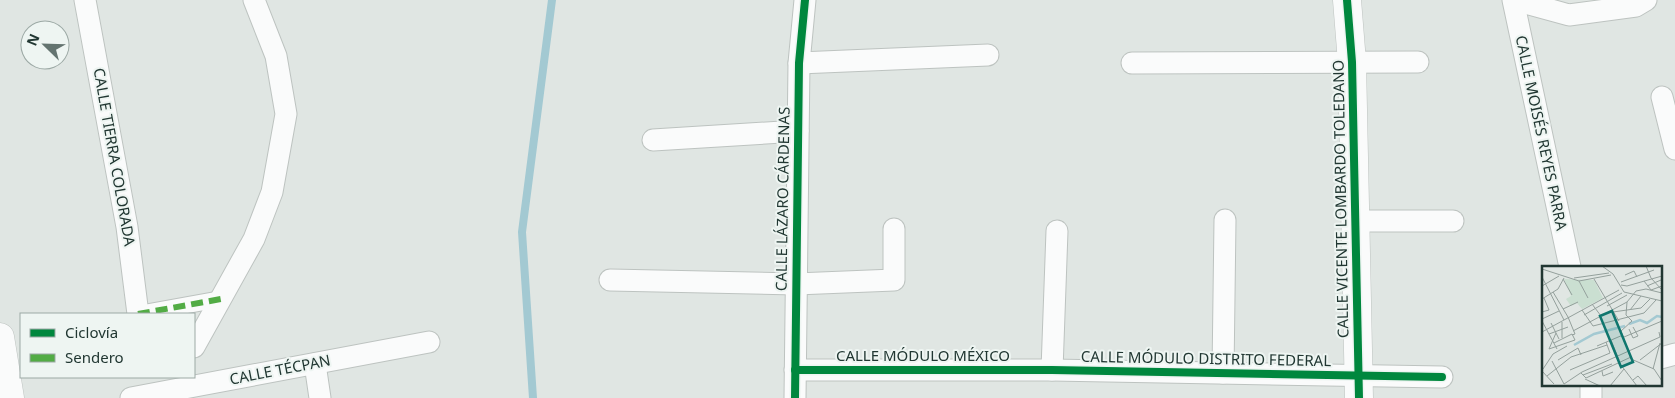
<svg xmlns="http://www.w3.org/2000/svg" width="1675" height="398" font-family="'Noto Sans',sans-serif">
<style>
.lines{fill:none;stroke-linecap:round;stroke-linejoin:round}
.stream{stroke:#a3c9d2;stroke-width:8}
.pedestrian-casing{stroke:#bdc3c0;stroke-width:18}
.minor-casing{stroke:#bdc3c0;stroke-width:23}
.tertiary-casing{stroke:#bdc3c0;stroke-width:29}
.pedestrian{stroke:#fafbfb;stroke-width:16}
.minor{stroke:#fafbfb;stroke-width:21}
.tertiary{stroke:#fafbfb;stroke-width:28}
.quiet{stroke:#52ac45;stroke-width:6;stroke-dasharray:12 6;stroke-linecap:butt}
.cycleway-casing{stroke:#eef5f2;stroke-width:11}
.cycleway{stroke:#00873e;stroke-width:8}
.labels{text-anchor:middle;stroke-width:4;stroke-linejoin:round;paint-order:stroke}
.street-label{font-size:15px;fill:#213732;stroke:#eef5f2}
.inset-river{fill:none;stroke:#a3c9d2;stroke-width:2.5}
.inset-road{fill:none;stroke:#94a09c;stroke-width:1}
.view{fill:#0f766e;fill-opacity:0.15;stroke:#0f766e;stroke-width:2.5}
.inset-edge{fill:none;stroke:#213732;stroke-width:2.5}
</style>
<rect width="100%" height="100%" fill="#e0e6e3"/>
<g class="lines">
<!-- stream -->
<polyline class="stream" points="533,398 522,232 552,0"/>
<!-- pedestrian casing -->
<g class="pedestrian-casing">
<polyline id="pedestrian" points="138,314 221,299"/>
</g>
<!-- minor casing -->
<g class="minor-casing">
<g id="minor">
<polyline points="85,0 127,227 138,314"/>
<polyline points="1513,0 1570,267"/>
<polyline points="1515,0 1569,15 1636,6 1646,0"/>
<polyline points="799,63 988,55"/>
<polyline points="1132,63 1418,62"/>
<polyline points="1662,97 1675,149"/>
<polyline points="653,140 798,131"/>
<polyline points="1356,221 1453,221"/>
<polyline points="610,280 796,284 894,280 894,229"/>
<polyline points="194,347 254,239 272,192 286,114 276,56 254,0"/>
<polyline points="1661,358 1675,354"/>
<polyline points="315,364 320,398"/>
<polyline points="795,370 1052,370 1442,377"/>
<polyline points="1052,370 1057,231"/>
<polyline points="1223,373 1225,220"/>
<polyline points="131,398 429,342"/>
<polyline points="795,398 799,63 805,0"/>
<polyline points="1591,398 1591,384"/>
</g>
</g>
<!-- tertiary casing -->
<g class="tertiary-casing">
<g id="tertiary">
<polyline points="1347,0 1352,62 1359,398"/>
<polyline points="0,337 10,398"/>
</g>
</g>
<!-- pedestrian -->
<use href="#pedestrian" class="pedestrian"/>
<!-- minor -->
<use href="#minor" class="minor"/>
<!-- tertiary -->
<use href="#tertiary" class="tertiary"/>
<!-- quiet -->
<polyline class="quiet" points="138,314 221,299"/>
<!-- cycleway casing -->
<g class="cycleway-casing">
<g id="cycleway">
<polyline points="1347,0 1352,62 1359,398"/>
<polyline points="795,370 1052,370 1442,377"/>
<polyline points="795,398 799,63 805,0"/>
</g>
</g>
<!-- cycleway -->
<use href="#cycleway" class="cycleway"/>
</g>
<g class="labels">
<!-- street labels -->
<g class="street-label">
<text transform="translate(1541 133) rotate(78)" y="5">CALLE MOISÉS REYES PARRA</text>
<text transform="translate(114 157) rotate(80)" y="5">CALLE TIERRA COLORADA</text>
<text transform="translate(783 199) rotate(-89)" y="5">CALLE LÁZARO CÁRDENAS</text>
<text transform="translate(1341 199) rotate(-91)" y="5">CALLE VICENTE LOMBARDO TOLEDANO</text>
<text x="923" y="361">CALLE MÓDULO MÉXICO</text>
<text transform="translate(1206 359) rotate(1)" y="5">CALLE MÓDULO DISTRITO FEDERAL</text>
<text transform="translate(280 370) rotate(-11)" y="5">CALLE TÉCPAN</text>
</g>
</g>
<!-- overview -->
<g transform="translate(1542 266)">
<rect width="120" height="120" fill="#e0e6e3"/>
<path d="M22 13 52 14 61 32 40 43 35 37 29 40 24 33 29 30Z" fill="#cadfd1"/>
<path class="inset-river" d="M87 58 98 54 105 57 115 50 120 51M32 79 52 68 83 60"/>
<path class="inset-road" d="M60 0 71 8 82 26 120 35M104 0 109 12 120 24M0 3 37 15 69 9M83 9 92 5 95 11M0 11 22 54M32 12 67 7M21 13 30 29M52 13 77 55M37 15 46 32M102 15 109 24 120 20M79 16 112 4M79 19 85 20 120 10M0 20 17 10M105 20 119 14M11 26 26 51 33 68 30 69M0 33 16 23 22 12M85 36 84 49 90 55 79 65 89 93 112 103 120 115M50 38 59 50M65 40 85 29M21 43 36 36M40 44 51 60 102 47 114 34M88 44 99 30M0 46 7 44 2 32M71 46 99 42 108 33M42 49 80 27M0 53 17 45M0 55 15 83M20 56V72M9 57 17 73M87 63 91 72 96 70 91 61M31 65 85 36 94 25 104 23 120 27M0 66 77 24M7 68 26 61M82 71 120 55M69 74 77 94M55 80 81 69M7 83 33 74 30 68 12 77M7 83 14 67M16 94 36 82 39 89M98 94 120 77M10 95 22 118M79 99 95 120M1 103 11 88 25 80M111 103 118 77M28 104 68 87 64 76M0 105 12 118M60 105 61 110 71 106M39 107 44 112 89 91M41 109 70 98M5 110 29 91 65 79M43 113 58 120M91 114 96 110 105 120M22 118 40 106 118 71 117 66M68 120 82 103"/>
<path class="view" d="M70 45 91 96 79 101 58 50Z"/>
<rect width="120" height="120" class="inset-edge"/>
</g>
<!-- legend -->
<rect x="20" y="313" width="175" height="65" fill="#eef5f2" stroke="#9ca9a5"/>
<rect x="30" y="329" width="25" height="8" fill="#00873e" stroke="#9ca9a5"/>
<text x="65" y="338" font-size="15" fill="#213732">Ciclovía</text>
<rect x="30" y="354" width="25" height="8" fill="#52ac45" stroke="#9ca9a5"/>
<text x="65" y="363" font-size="15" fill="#213732">Sendero</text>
<!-- north arrow -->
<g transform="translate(45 45) rotate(293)"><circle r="24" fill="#eef5f2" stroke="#9ca9a5"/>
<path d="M0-4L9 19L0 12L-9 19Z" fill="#647470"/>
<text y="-8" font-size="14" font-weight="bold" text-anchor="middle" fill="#213732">N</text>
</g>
</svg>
